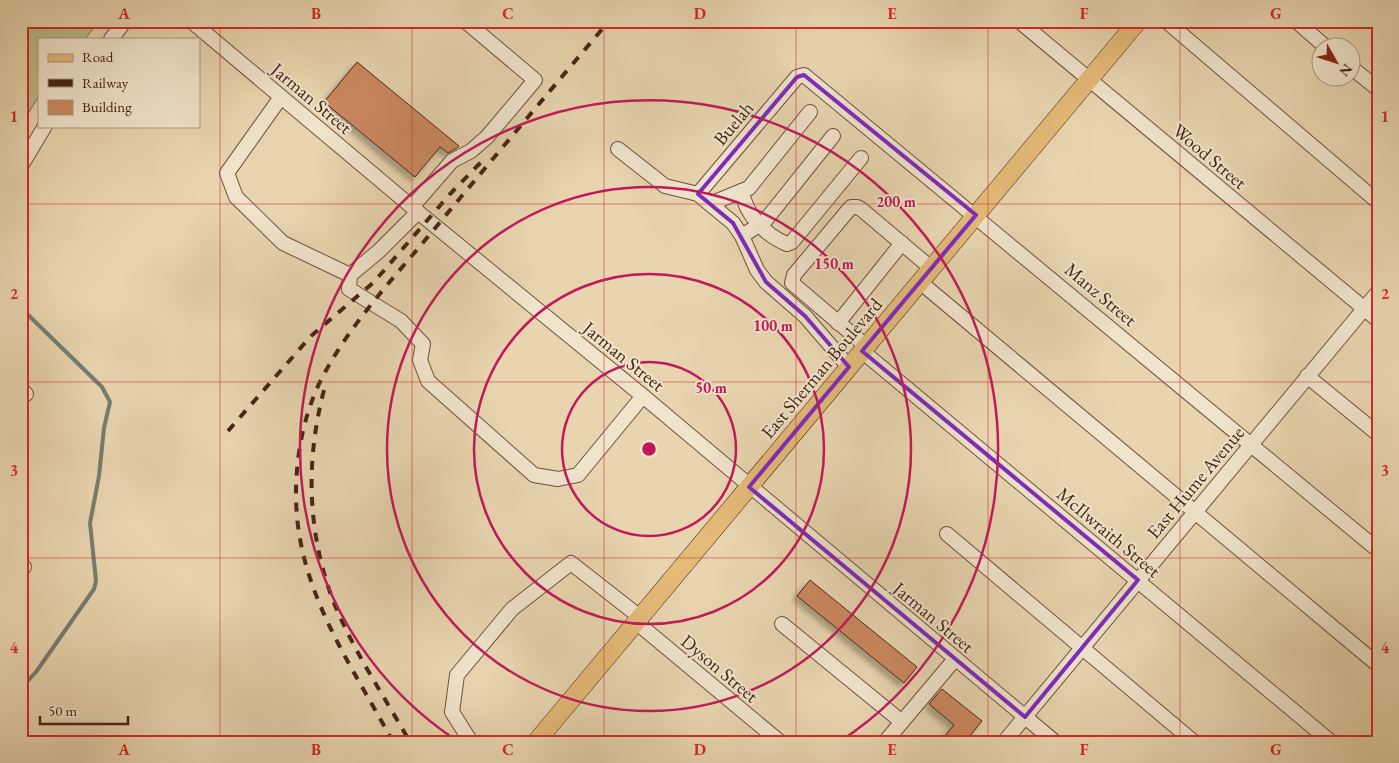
<svg xmlns="http://www.w3.org/2000/svg" width="1399" height="763" font-family="'EB Garamond',serif">
<style>
.green{fill:#bbbc88;stroke:#80704e}
.lines{fill:none;stroke-linecap:round;stroke-linejoin:round}
.stream{stroke:#777d70;stroke-width:4}
.building{fill:#cb8860;stroke:#462414;filter:url(#shadow)}
.minor-casing{stroke:#6e503b;stroke-width:16}
.major-casing{stroke:#462414;stroke-width:19}
.minor{stroke:#f0e4cc;stroke-width:14}
.major{stroke:#e4ba78;stroke-width:18}
.rail{stroke:#462414;stroke-width:4;stroke-dasharray:9 9;stroke-linecap:butt}
.marked{fill:none;stroke:#7b2cbf;stroke-width:4;stroke-linejoin:round}
.grid{fill:none;stroke:#d62828;stroke-width:1;stroke-opacity:0.55}
.ring{fill:none;stroke:#c2185b;stroke-width:2.5}
.labels{text-anchor:middle;stroke-width:4;stroke-linejoin:round;paint-order:stroke}
.street-label{font-size:19px;fill:#462414;stroke:#f0e4cc}
.centre{fill:#c2185b;stroke:#f0e4cc;stroke-width:2.5}
.ring-label{font-size:15px;text-anchor:middle;font-weight:bold;fill:#c2185b;stroke:#f0e4cc;stroke-width:4;stroke-linejoin:round;paint-order:stroke}
.neatline{fill:none;stroke:#d62828;stroke-width:2}
.grid-label{font-size:16px;text-anchor:middle;font-weight:bold;fill:#d62828}
</style>
<defs>
<filter id="shadow"><feDropShadow dx="-4.5" dy="4.5" stdDeviation="2.5" flood-color="#0004"/></filter>
</defs>
<rect width="100%" height="100%" fill="#e8d5b0"/>
<filter id="stains"><feTurbulence type="fractalNoise" baseFrequency=".004" numOctaves="4"/><feColorMatrix values="0 0 0 0 .2 0 0 0 0 .09 0 0 0 0 .02 0 0 0 .5 -.17"/></filter>
<radialGradient id="worn" r=".72"><stop offset=".6" stop-color="#630" stop-opacity="0"/><stop offset="1" stop-color="#630" stop-opacity=".3"/></radialGradient>
<!-- green -->
<polygon class="green" points="21,21 99,21 85,39 39,39 39,96 21,125"/>
<g class="lines">
<!-- stream -->
<polyline class="stream" points="21,308 102,387 110,402 104,428 99,476 90,523 96,581 94,589 36,672 21,688"/>
</g>
<!-- building -->
<g class="building">
<polygon points="357,62 459,146 457,148 448,153 440,147 415,177 324,102"/>
<polygon points="810,580 917,667 904,683 797,596"/>
<polygon points="942,689 982,721 965,742 940,742 954,725 929,704"/>
</g>
<g class="lines">
<!-- minor casing -->
<g class="minor-casing">
<g id="minor">
<polyline points="191,21 418,212 643,396 1055,742"/>
<polyline points="1019,21 1378,320"/>
<polyline points="1166,21 1378,202"/>
<polyline points="1296,21 1327,48"/>
<polyline points="111,39 125,21"/>
<polyline points="1352,68 1378,89"/>
<polyline points="281,97 227,173 236,197 283,243 350,275"/>
<polyline points="618,149 665,186 698,194 733,223 742,236 757,270 766,282 805,316 849,367"/>
<polyline points="21,166 45,126"/>
<path d="M742 191C745 214 765 235 787 244L792 242 861 158"/>
<polyline points="698,194 797,77 804,75 1378,550"/>
<polyline points="710,204 749,188 810,112"/>
<polyline points="412,207 452,161 471,151 487,137 535,80 465,21"/>
<polyline points="418,212 379,251 350,275 349,289 401,321 423,344 420,360 428,381 534,475 558,479 578,475 643,396"/>
<polyline points="742,236 765,221 833,136"/>
<polyline points="920,282 1378,665"/>
<polyline points="838,323 902,243"/>
<polyline points="866,346 792,283 794,275 851,207 857,207 861,209 931,268"/>
<polyline points="862,351 1331,742"/>
<polyline points="1307,376 1378,434"/>
<polyline points="21,389 26,394"/>
<polyline points="947,534 1194,742"/>
<polyline points="21,564 24,567"/>
<polyline points="636,622 780,742"/>
<polyline points="782,624 902,722"/>
<polyline points="471,742 452,712 457,675 512,609 571,563 640,617"/>
<polyline points="885,742 955,659"/>
<polyline points="1004,742 1378,292"/>
</g>
</g>
<!-- major casing -->
<g class="major-casing">
<polyline id="major" points="536,742 1138,21"/>
</g>
<!-- minor -->
<use href="#minor" class="minor"/>
<!-- major -->
<use href="#major" class="major"/>
<!-- rail -->
<g class="rail">
<path d="M324 390C306 459 307 527 331 595 349 644 384 696 410 742"/>
<polyline points="228,431 311,336 374,282 450,194 486,157"/>
<path d="M393 742C357 675 311 610 299 533 291 483 299 421 323 376 351 323 393 279 431 233 490 162 549 92 609 21"/>
</g>
</g>
<!-- marked area -->
<path class="marked" d="M804 75 976 215 862 351 1138 580 1025 717 749 487 849 367 805 316 766 282 733 223 698 194 797 77Z"/>
<!-- grid -->
<path class="grid" d="M220 21V742M412 21V742M604 21V742M796 21V742M988 21V742M1180 21V742M21 204H1378M21 382H1378M21 558H1378"/>
<!-- distance rings -->
<g class="ring">
<circle cx="649" cy="449" r="87"/>
<circle cx="649" cy="449" r="175"/>
<circle cx="649" cy="449" r="262"/>
<path d="M459 742A349 349 0 1 1 839 742"/>
</g>
<g class="labels">
<!-- street labels -->
<g class="street-label">
<text transform="translate(312 98) rotate(40)" y="7">Jarman Street</text>
<text transform="translate(733 123) rotate(-50)" y="7">Buelah</text>
<text transform="translate(1210 156) rotate(40)" y="7">Wood Street</text>
<text transform="translate(1101 294) rotate(40)" y="7">Manz Street</text>
<text transform="translate(624 356) rotate(39)" y="7">Jarman Street</text>
<text transform="translate(821 368) rotate(-50)" y="7">East Sherman Boulevard</text>
<text transform="translate(1195 482) rotate(-50)" y="7">East Hume Avenue</text>
<text transform="translate(1109 532) rotate(40)" y="7">McIlwraith Street</text>
<text transform="translate(934 617) rotate(40)" y="7">Jarman Street</text>
<text transform="translate(720 668) rotate(40)" y="7">Dyson Street</text>
</g>
</g>
<circle cx="649" cy="449" r="8" class="centre"/>
<g class="ring-label">
<text x="896" y="207">200 m</text>
<text x="834" y="269">150 m</text>
<text x="773" y="331">100 m</text>
<text x="711" y="393">50 m</text>
</g>
<!-- margin -->
<rect width="1399" height="763" fill="none" stroke="#e8d5b0" stroke-width="55"/>
<!-- legend -->
<rect x="38" y="38" width="162" height="90" fill="#f0e4cc" stroke="#ac9782"/>
<rect x="48" y="54" width="25" height="8" fill="#e4ba78" stroke="#ac9782"/>
<text x="82" y="62" font-size="15" fill="#462414">Road</text>
<rect x="48" y="79" width="25" height="8" fill="#462414" stroke="#ac9782"/>
<text x="82" y="88" font-size="15" fill="#462414">Railway</text>
<rect x="48" y="100" width="25" height="15" fill="#cb8860" stroke="#ac9782"/>
<text x="82" y="112" font-size="15" fill="#462414">Building</text>
<!-- north arrow -->
<g transform="translate(1336 62) rotate(129)"><circle r="24" fill="#f0e4cc" stroke="#ac9782"/>
<path d="M0-4L9 19L0 12L-9 19Z" fill="#8f2418"/>
<text y="-8" font-size="14" font-weight="bold" text-anchor="middle" fill="#462414">N</text>
</g>
<!-- scale -->
<path d="M40 716v8h88v-8" fill="none" stroke="#462414" stroke-width="2.5"/>
<text x="48" y="716" font-size="15" fill="#462414" stroke="#f0e4cc" stroke-width="4" paint-order="stroke">50 m</text>
<rect x="28" y="28" width="1344" height="708" class="neatline"/>
<g class="grid-label">
<text x="124" y="19">A</text>
<text x="316" y="19">B</text>
<text x="508" y="19">C</text>
<text x="700" y="19">D</text>
<text x="892" y="19">E</text>
<text x="1084" y="19">F</text>
<text x="1276" y="19">G</text>
<text x="14" y="122">1</text>
<text x="1385" y="122">1</text>
<text x="14" y="299">2</text>
<text x="1385" y="299">2</text>
<text x="14" y="476">3</text>
<text x="1385" y="476">3</text>
<text x="14" y="653">4</text>
<text x="1385" y="653">4</text>
<text x="124" y="755">A</text>
<text x="316" y="755">B</text>
<text x="508" y="755">C</text>
<text x="700" y="755">D</text>
<text x="892" y="755">E</text>
<text x="1084" y="755">F</text>
<text x="1276" y="755">G</text>
</g>
<rect width="100%" height="100%" filter="url(#stains)"/>
<rect width="100%" height="100%" fill="url(#worn)"/>
</svg>
